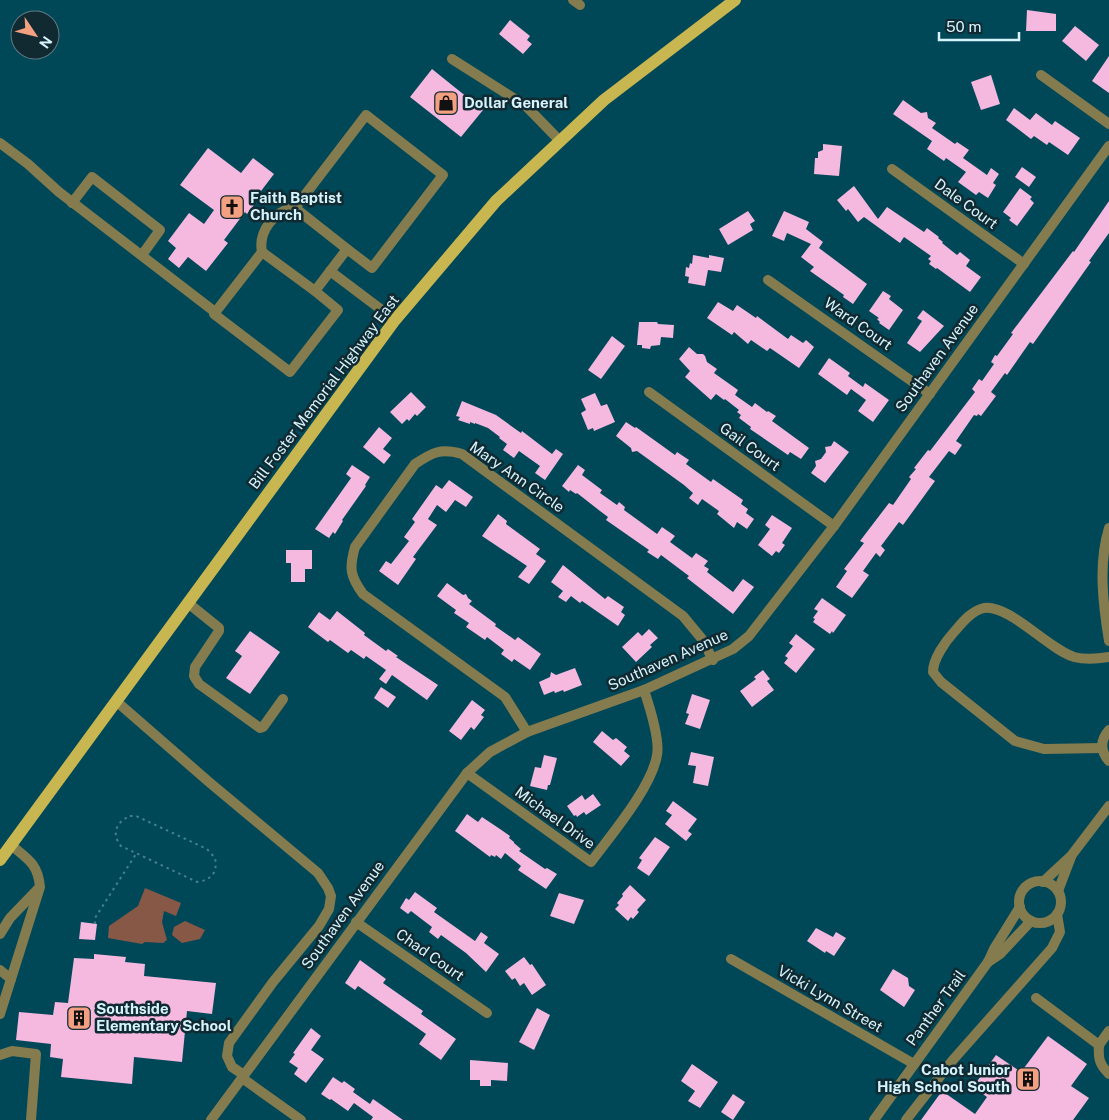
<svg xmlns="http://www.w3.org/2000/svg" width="1109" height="1120" font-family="'Public Sans',sans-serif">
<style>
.green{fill:#885847}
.building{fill:#f5b8df}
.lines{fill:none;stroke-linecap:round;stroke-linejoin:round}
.path{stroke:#47808f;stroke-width:2;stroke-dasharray:2.5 4;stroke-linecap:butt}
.minor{stroke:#847c4e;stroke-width:10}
.major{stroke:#c8b750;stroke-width:12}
.labels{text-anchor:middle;stroke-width:5;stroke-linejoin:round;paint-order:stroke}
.poi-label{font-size:15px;font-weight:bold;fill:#d6f4fe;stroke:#112a31;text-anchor:start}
.street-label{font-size:15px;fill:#d6f4fe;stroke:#112a31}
</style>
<rect width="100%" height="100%" fill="#004758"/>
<!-- green -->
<g class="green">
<polygon points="145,888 181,903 176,916 164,911 162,922 167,940 163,943 145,942 142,944 108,938 109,926 138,906"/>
<polygon points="185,921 205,930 200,939 182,943 172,935 174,927"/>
</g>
<!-- building -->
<g class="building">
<polygon points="1027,10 1056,14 1056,31 1026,31"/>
<polygon points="510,20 530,36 527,40 532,44 523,54 499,34"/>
<polygon points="1075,26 1099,45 1086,61 1062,41"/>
<polygon points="1109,56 1109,93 1092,81"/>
<polygon points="432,69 483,110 461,137 410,97"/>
<polygon points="991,75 1000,104 981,110 971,82"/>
<polygon points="903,100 921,113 927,112 928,118 936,123 932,128 955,144 957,142 969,150 963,158 987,175 991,168 999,174 993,183 996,185 988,198 979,192 976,195 958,182 966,172 946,158 944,161 927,149 932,141 893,114"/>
<polygon points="1014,108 1030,120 1036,113 1052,125 1055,121 1080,138 1068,155 1049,142 1047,145 1034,136 1031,139 1006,120"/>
<polygon points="823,144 842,146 839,176 814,174 815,158 818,158 818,152 823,150"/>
<polygon points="208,148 241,173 253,158 274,174 252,203 254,205 247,214 245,212 224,240 228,243 206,271 188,257 179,268 168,259 176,248 168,241 189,213 204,224 214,210 180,185"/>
<polygon points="1022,167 1036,177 1029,187 1015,177"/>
<polygon points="854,186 878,219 887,207 924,232 927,228 939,237 938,238 943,242 942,243 957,255 960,252 970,260 966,266 981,277 970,292 937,268 936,269 929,264 931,261 928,259 931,256 904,237 900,243 864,217 858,222 848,209 846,211 837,200"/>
<polygon points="1020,188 1032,197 1030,199 1034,203 1017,226 1009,220 1011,218 1003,212"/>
<polygon points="1109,201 1109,233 1089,261 1091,262 1033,344 1030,342 1007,375 1005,373 991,392 996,396 981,416 978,414 977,416 974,415 956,441 962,445 955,455 949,451 929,477 935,481 903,525 899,522 881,546 885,550 880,557 876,553 863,571 869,575 852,598 836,587 847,571 844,569 864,543 860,541 889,503 893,505 911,479 909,477 916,469 914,468 928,450 930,451 975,392 972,389 979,379 982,381 994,364 991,362 995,355 997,356 1013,334 1011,333 1073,251 1074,252"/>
<polygon points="748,211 755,221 750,224 753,230 728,245 719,229"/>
<polygon points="784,211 809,222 806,229 823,242 819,248 867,284 853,304 843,297 844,295 810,271 814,267 801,257 811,244 787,233 784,241 772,236"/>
<polygon points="693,255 709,258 709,255 724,258 721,272 708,270 705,286 688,283 689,277 685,276 686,267 689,268 690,263 692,264"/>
<polygon points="883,291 891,296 889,299 903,310 889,330 879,323 880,322 877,319 879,318 869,311"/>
<polygon points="718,302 733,311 737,305 756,318 757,316 788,339 791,335 803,343 806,340 814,347 799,368 770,348 767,351 751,340 748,344 734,332 732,335 707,318"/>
<polygon points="923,310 944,326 920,352 907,343 922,321 917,318"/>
<polygon points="639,322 657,322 658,324 674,325 673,338 661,337 660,345 651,346 650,349 642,348 642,345 637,345"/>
<polygon points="612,336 625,346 601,379 588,370"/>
<polygon points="689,347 697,354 703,354 705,356 707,362 717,369 714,373 738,390 735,395 752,407 755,403 767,412 768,411 776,416 772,421 809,448 801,459 790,452 788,455 750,429 751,427 739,418 741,415 737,412 739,410 725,399 724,400 716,394 711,400 685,377 690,371 679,359"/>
<polygon points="829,358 850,373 848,376 863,387 865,383 889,400 873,422 858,411 866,400 851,389 847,395 818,374"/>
<polygon points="411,392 426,407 417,416 415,414 409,421 407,419 402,424 390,412"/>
<polygon points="595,393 601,406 607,404 615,422 594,431 593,428 588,430 581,413 586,410 581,399"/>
<polygon points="462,401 496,415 521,433 522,431 552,454 556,449 563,454 545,480 535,473 540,466 519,451 514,458 503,450 507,444 499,438 500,437 488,428 475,423 475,424 470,422 470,424 458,420 460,417 456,416"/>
<polygon points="626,422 635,428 636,427 675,455 677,452 689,460 686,464 711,482 713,479 743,500 741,504 748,509 746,513 754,519 747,529 737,522 734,528 717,514 719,511 702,499 698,505 689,498 693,493 684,485 637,451 632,452 631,448 616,436"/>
<polygon points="379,427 392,438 383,449 391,455 384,464 363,447"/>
<polygon points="834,441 849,452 825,483 811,473 816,466 815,461 821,459 826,452 825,447 831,446"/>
<polygon points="352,465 370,477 365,485 366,486 342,520 343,521 335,534 333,532 329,538 315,529 351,478 346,474"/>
<polygon points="578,465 585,470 582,475 602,490 600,493 617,505 619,502 625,507 624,510 657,534 662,527 675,536 670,542 692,558 696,553 708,561 704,566 709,569 707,572 733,592 743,579 754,587 733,614 687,578 689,576 661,555 658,559 647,552 649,550 606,520 608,517 600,511 577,493 576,494 570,490 569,492 562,486"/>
<polygon points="449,480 473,497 466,507 455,500 446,512 437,505 428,519 437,525 413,557 416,559 398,585 379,571 386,561 391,564 409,541 404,537 415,522 412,519 436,485 442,489"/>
<polygon points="498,514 507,521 506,524 540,549 536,554 546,561 529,584 518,577 527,566 482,536"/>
<polygon points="772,515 792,528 782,543 785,545 779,553 776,551 772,556 758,545 770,529 765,525"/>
<polygon points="286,550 312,550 312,569 305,569 305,582 291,582 291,563 286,563"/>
<polygon points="563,565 605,599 608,596 624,607 621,612 625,615 618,626 582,601 580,603 571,596 566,602 558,597 563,591 551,582"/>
<polygon points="447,583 463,595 466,594 468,598 472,601 469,604 496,624 495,626 515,640 518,637 541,654 530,670 514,659 512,662 501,654 504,650 487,637 485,640 466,627 469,623 454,613 456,610 437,596"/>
<polygon points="822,598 846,615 833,633 832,631 830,634 813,622 815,619 813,618 818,611 814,609"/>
<polygon points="337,611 365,633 364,635 386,651 388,649 398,656 396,657 438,685 427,700 392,675 386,684 379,679 386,670 366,656 364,659 351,650 348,653 330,640 328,642 308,627 319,612 330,620"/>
<polygon points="649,629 658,638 650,645 652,647 636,662 622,647 638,632 642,636"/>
<polygon points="250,631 280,652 250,694 226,678 242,656 235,651"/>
<polygon points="796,634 815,649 796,673 784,663 788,658 785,656 793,646 789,643"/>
<polygon points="575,668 582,685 564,692 563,690 555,693 554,691 544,695 539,682 550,677 551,672 556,675"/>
<polygon points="763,670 770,679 767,681 774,690 752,707 740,691 756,679 754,677"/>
<polygon points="381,687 396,697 388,708 374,698"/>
<polygon points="692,694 710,700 700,729 685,724 689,714 686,713"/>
<polygon points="472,700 485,710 481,715 484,717 474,730 471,727 461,740 449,731"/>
<polygon points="602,731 613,740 616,738 627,747 624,751 630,756 621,766 593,742"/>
<polygon points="691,752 714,757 708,786 693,783 696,766 688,765"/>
<polygon points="544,755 557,758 550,785 548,785 547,790 530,786 535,767 541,768"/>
<polygon points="593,794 601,805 586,815 584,812 577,817 576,815 574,816 567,806 582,795 585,800"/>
<polygon points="673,801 697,819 688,831 692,834 686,841 665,824 672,815 666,811"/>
<polygon points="467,814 478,822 482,817 500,829 510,836 509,838 514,842 514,843 521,849 519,851 545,869 547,868 557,874 546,889 518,870 521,866 505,853 501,859 496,855 495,857 491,855 490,857 455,831"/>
<polygon points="655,837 670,847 649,876 637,868 642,860 639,858"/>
<polygon points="630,885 646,900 637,910 639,912 633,919 631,917 628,921 615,909 619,905 617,903 623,896 622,894"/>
<polygon points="415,892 437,908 434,912 475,941 481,932 488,937 484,943 499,954 486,972 466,953 441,935 438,939 429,932 432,927 411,911 408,914 400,908 406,898 409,900"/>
<polygon points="559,893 584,900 574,924 550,916"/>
<polygon points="81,922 97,924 95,940 79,939"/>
<polygon points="816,928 833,937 836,932 846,938 834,956 826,951 825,953 807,941"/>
<polygon points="94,954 126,957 125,962 145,964 144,976 216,983 212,1014 187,1011 182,1062 134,1057 132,1084 61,1077 63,1059 50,1057 51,1044 16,1040 19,1012 53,1015 55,1002 68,1003 74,958 94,959"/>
<polygon points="524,957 530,965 532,964 546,985 532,995 524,983 520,986 515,978 512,980 505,971"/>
<polygon points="360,960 386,979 383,983 423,1011 421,1014 456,1039 441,1060 419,1044 426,1034 358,986 355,990 345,983"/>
<polygon points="893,969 908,978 909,986 915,990 904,1007 880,990"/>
<polygon points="537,1008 550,1015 534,1050 519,1042"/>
<polygon points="311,1028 321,1036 311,1050 324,1059 306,1083 294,1074 298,1068 289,1062 295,1054 293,1053"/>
<polygon points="1048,1036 1087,1064 1071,1086 1089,1098 1073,1120 921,1120 942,1091 975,1114 987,1097 973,1087 996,1055 1021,1072"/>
<polygon points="470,1060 508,1063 507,1081 491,1080 491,1086 480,1086 480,1080 470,1080"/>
<polygon points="692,1064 718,1082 700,1108 688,1101 695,1091 681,1081"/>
<polygon points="333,1077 342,1083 344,1081 355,1089 353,1092 370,1104 373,1099 403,1120 371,1120 373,1117 354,1103 348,1111 331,1099 330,1100 321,1094"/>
<polygon points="733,1094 745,1102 733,1120 721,1112"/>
</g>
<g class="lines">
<!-- path -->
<g class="path">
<path d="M130 816H136L207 849 215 858C218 873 211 880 197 882L121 846C111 834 116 822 130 816Z"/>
<polyline points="95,924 95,918 136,854"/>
</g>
<!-- minor -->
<g class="minor">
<polyline points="573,0 580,5"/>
<polyline points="452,59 526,106 560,141"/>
<polyline points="1041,75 1109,124"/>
<path d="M366 115 443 175 372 268 347 249 315 291 338 310 290 372 214 314 262 252C258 232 274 210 295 208Z"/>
<polyline points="0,143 28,164 59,192 215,312"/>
<polyline points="892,169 1024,264"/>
<polyline points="72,203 92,177 160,230 142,255"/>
<polyline points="295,208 347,249"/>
<polyline points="262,252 315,291"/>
<polyline points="330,271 395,320"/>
<polyline points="768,280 930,394"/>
<polyline points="649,392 834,526"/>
<path d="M1109 528C1098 564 1103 604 1109 641"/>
<polyline points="188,603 219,628 219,631 195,667 194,676 199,684 260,728 263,727 283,699"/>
<polyline points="116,701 209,782 318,873 328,888 331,896 329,909 319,926 273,982 229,1043 227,1056 232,1067 244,1075"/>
<path d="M1109 730C1100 740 1100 751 1109 761"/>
<path d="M527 732 505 697 363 594C350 576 349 568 355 547L415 464C433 452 441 448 462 454L683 616 702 639 713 660"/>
<path d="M1102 748 1044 749 1015 741 941 682 933 672C933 659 945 642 954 632 962 623 971 611 984 608 1009 604 1048 649 1074 657 1086 660 1097 659 1109 657"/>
<path d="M467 773 591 862C611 835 652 787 657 755 660 740 649 705 644 690"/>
<circle cx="1040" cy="902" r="21"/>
<polyline points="1043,882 1071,856 1109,806"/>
<polyline points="1058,891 1071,857"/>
<polyline points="356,922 487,1013"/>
<polyline points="0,934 10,918 38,889"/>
<polyline points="731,959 914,1064"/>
<polyline points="988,962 1000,954 1031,921"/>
<polyline points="0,970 11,979"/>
<polyline points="1036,998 1099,1045 1109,1031"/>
<path d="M0 1014 40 887C38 864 28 859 11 845"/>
<path d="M1099 1045C1098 1058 1099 1064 1109 1074"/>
<polyline points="0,1055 12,1051 36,1054 31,1120"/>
<polyline points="242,1078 301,1120"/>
<polyline points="211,1120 467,773 490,752 527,732 644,690 733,649 749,636 834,526 1109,146"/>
<polyline points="874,1120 988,962 994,949 1020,907"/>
<polyline points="906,1120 952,1061 1052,948 1060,932 1057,914"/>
</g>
<!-- major -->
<polyline class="major" points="0,860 395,320 496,201 604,100 735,0"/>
</g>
<!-- icons -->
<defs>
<g id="shop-square" transform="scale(1.25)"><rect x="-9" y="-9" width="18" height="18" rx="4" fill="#f39f82" stroke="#112a31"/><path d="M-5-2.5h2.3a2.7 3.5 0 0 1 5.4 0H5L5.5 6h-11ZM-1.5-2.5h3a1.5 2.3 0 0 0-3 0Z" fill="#111"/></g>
<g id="church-square" transform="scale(1.25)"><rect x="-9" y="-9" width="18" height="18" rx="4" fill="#f39f82" stroke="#112a31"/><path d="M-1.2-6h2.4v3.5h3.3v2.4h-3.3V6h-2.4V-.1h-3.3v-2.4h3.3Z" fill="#111"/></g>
<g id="building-square" transform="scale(1.25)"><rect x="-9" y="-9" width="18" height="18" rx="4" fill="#f39f82" stroke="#112a31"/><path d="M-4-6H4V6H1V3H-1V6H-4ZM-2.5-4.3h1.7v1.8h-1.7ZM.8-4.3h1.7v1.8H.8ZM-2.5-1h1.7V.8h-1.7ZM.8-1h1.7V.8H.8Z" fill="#111"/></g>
</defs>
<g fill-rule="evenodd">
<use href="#shop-square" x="446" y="103"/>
<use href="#church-square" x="232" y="207"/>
<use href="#building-square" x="79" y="1018"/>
<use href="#building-square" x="1028" y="1079"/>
</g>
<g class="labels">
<!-- poi labels -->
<g class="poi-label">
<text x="464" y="108">Dollar General</text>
<text x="250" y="203">Faith Baptist<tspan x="250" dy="17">Church</tspan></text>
<text x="96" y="1014">Southside<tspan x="96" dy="17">Elementary School</tspan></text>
<text x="1010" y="1075" text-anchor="end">Cabot Junior<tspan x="1010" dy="17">High School South</tspan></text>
</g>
<!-- street labels -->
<g class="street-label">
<text transform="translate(966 204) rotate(36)" y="5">Dale Court</text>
<text transform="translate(858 324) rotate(35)" y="5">Ward Court</text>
<text transform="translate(937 358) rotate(-54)" y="5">Southaven Avenue</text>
<text transform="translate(324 392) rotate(-53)" y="5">Bill Foster Memorial Highway East</text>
<text transform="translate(750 447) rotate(36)" y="5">Gail Court</text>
<text transform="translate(517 477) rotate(35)" y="5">Mary Ann Circle</text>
<text transform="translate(668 660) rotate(-24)" y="5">Southaven Avenue</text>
<text transform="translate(555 818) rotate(36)" y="5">Michael Drive</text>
<text transform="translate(343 915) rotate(-54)" y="5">Southaven Avenue</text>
<text transform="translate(430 955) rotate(35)" y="5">Chad Court</text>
<text transform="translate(830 999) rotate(30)" y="5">Vicki Lynn Street</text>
<text transform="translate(936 1008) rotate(-54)" y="5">Panther Trail</text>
</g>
</g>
<!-- north arrow -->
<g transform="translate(35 35) rotate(125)"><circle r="24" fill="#112a31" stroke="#607b83"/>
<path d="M0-4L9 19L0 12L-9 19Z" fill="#f39f82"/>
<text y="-8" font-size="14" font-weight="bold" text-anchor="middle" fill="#d6f4fe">N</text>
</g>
<!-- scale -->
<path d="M939 32v8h80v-8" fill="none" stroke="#d6f4fe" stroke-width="2.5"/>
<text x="946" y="32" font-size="15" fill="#d6f4fe" stroke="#112a31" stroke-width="4" paint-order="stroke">50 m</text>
</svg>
